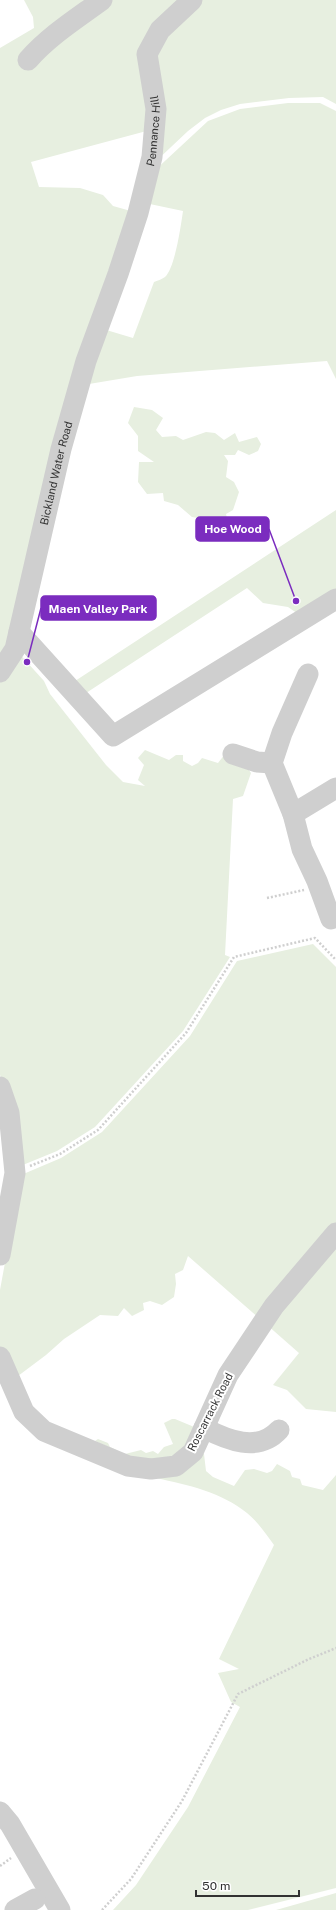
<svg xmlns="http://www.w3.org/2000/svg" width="336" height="1910" font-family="'Public Sans',sans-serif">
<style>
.green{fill:#e7efe0}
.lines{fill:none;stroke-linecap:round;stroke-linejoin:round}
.path{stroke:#cfcfcf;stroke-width:2.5;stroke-dasharray:2 2;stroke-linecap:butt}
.minor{stroke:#cfcfcf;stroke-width:21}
.labels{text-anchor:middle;stroke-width:4;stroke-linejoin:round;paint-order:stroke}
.street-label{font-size:11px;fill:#323232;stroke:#fff}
.leader{fill:none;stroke:#7b2cbf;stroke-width:1.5}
.callout-dot{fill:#7b2cbf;stroke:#fff;stroke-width:1.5}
.callout{fill:#7b2cbf;stroke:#7b2cbf;stroke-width:1.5}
.callout-label{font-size:12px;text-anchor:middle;font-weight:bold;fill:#fff}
</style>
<rect width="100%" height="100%" fill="#fff"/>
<!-- green -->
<g class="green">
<polygon points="24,0 192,0 147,54 154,129 31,162 39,187 80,188 103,195 113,206 138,213 0,665 0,48 34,28 33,17"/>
<polygon points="197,0 336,0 336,104 323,97 289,98 240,104 221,110 205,118 188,131 153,164 151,54"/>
<path d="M288 103H320L336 111V379L327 361 137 376 83 385 103 329 133 338 154 282C157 281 162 279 165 277 175 268 181 225 183 211L145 203 152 173 208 121 240 109Z"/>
<polygon points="134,407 152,410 163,418 156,430 162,437 176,436 183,440 206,432 215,433 224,440 235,433 239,442 257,437 261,444 258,451 249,455 238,450 235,455 224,455 228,461 226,477 234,482 239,492 233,510 226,514 228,522 216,526 210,520 192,517 178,505 164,501 163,493 147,494 138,482 139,462 154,462 138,451 138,436 128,423"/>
<polygon points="336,510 336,598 304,618 288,607 263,603 247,588 83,695 72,683"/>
<polygon points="16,650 44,681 50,694 106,765 123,782 145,786 138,780 144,765 138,758 145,750 169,760 176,755 183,755 183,761 192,766 198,763 202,758 218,763 225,754 244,763 251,773 243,796 233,799 225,955 230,957 183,1031 95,1127 57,1151 18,1167 4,1084 0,1075 0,677"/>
<polygon points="313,944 336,967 336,1224 260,1319 188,1256 183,1270 175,1274 176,1284 174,1297 162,1305 150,1301 143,1303 144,1310 132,1316 124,1308 118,1316 100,1315 64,1339 46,1355 14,1379 0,1347 0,1290 21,1175 61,1158 102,1132 190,1036 237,961"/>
<polygon points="336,1243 336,1412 306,1409 287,1390 273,1385 299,1353 266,1324"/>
<polygon points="172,1419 175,1419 199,1429 191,1448 151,1466 95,1441 98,1439 108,1443 110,1447 125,1454 141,1450 146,1453 153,1451 158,1454 164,1447 173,1444 164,1423"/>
<path d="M197 1450 204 1454 206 1471 213 1477 234 1486 245 1470 254 1469 267 1473 272 1471 277 1464 290 1471 292 1477 300 1479 302 1485 323 1490 336 1475V1888L248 1910H113L136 1885 188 1807 240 1707 231 1702 218 1673 239 1669 219 1659 274 1545C266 1534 258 1522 247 1513 221 1492 188 1485 156 1478Z"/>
<polygon points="336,1893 336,1910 276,1910"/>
</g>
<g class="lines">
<!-- path -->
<g class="path">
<polyline points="267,898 304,890"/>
<polyline points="30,1166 60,1154 98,1130 186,1033 234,957 315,938 336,960"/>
<polyline points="0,1866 11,1858"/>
<polyline points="102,1910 131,1879 182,1801 238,1694 309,1659 336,1648"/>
</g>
<!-- minor -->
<g class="minor">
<path d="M28 60C49 36 76 19 102 0"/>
<polyline points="19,632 113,736 336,599"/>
<path id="s1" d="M0 672 15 649 61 449 86 361 118 274 138 213 152 157 156 109 147 54 160 30 192 0"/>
<polyline points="233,754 257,762 272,763"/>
<polyline points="293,814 272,763 282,733 308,674"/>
<polyline points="331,919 317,881 302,849 293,814 336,788"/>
<polyline points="0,1087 9,1113 15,1173 0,1255"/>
<polyline points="0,1357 24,1412 44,1431 128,1466 151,1469 176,1466 193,1452 228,1375 274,1306 336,1233"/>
<path d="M204 1428C227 1440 258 1453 279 1430"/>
<polyline points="0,1812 10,1824 60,1910"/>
<polyline points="15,1910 35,1899"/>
</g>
</g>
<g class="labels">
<!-- street labels -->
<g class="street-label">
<text dy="4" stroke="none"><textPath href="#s1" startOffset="565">Pennance Hill</textPath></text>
<text dy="4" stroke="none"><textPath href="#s1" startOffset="208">Bickland Water Road</textPath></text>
<text transform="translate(210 1412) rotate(-63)" y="4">Roscarrack Road</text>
</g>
</g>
<!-- callouts -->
<path class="leader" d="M296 601L269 529M27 662L41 608"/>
<g class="callout-dot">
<circle cx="296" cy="601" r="4"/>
<circle cx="27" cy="662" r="4"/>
</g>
<g class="callout">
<rect x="196" y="517" width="73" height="24" rx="4"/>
<rect x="41" y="596" width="115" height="24" rx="4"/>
</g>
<g class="callout-label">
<text x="233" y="533">Hoe Wood</text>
<text x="98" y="613">Maen Valley Park</text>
</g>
<!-- scale -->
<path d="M196 1890v6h103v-6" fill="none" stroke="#323232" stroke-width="2"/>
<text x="202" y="1890" font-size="12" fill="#323232" stroke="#ffffff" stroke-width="3" paint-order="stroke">50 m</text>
</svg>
